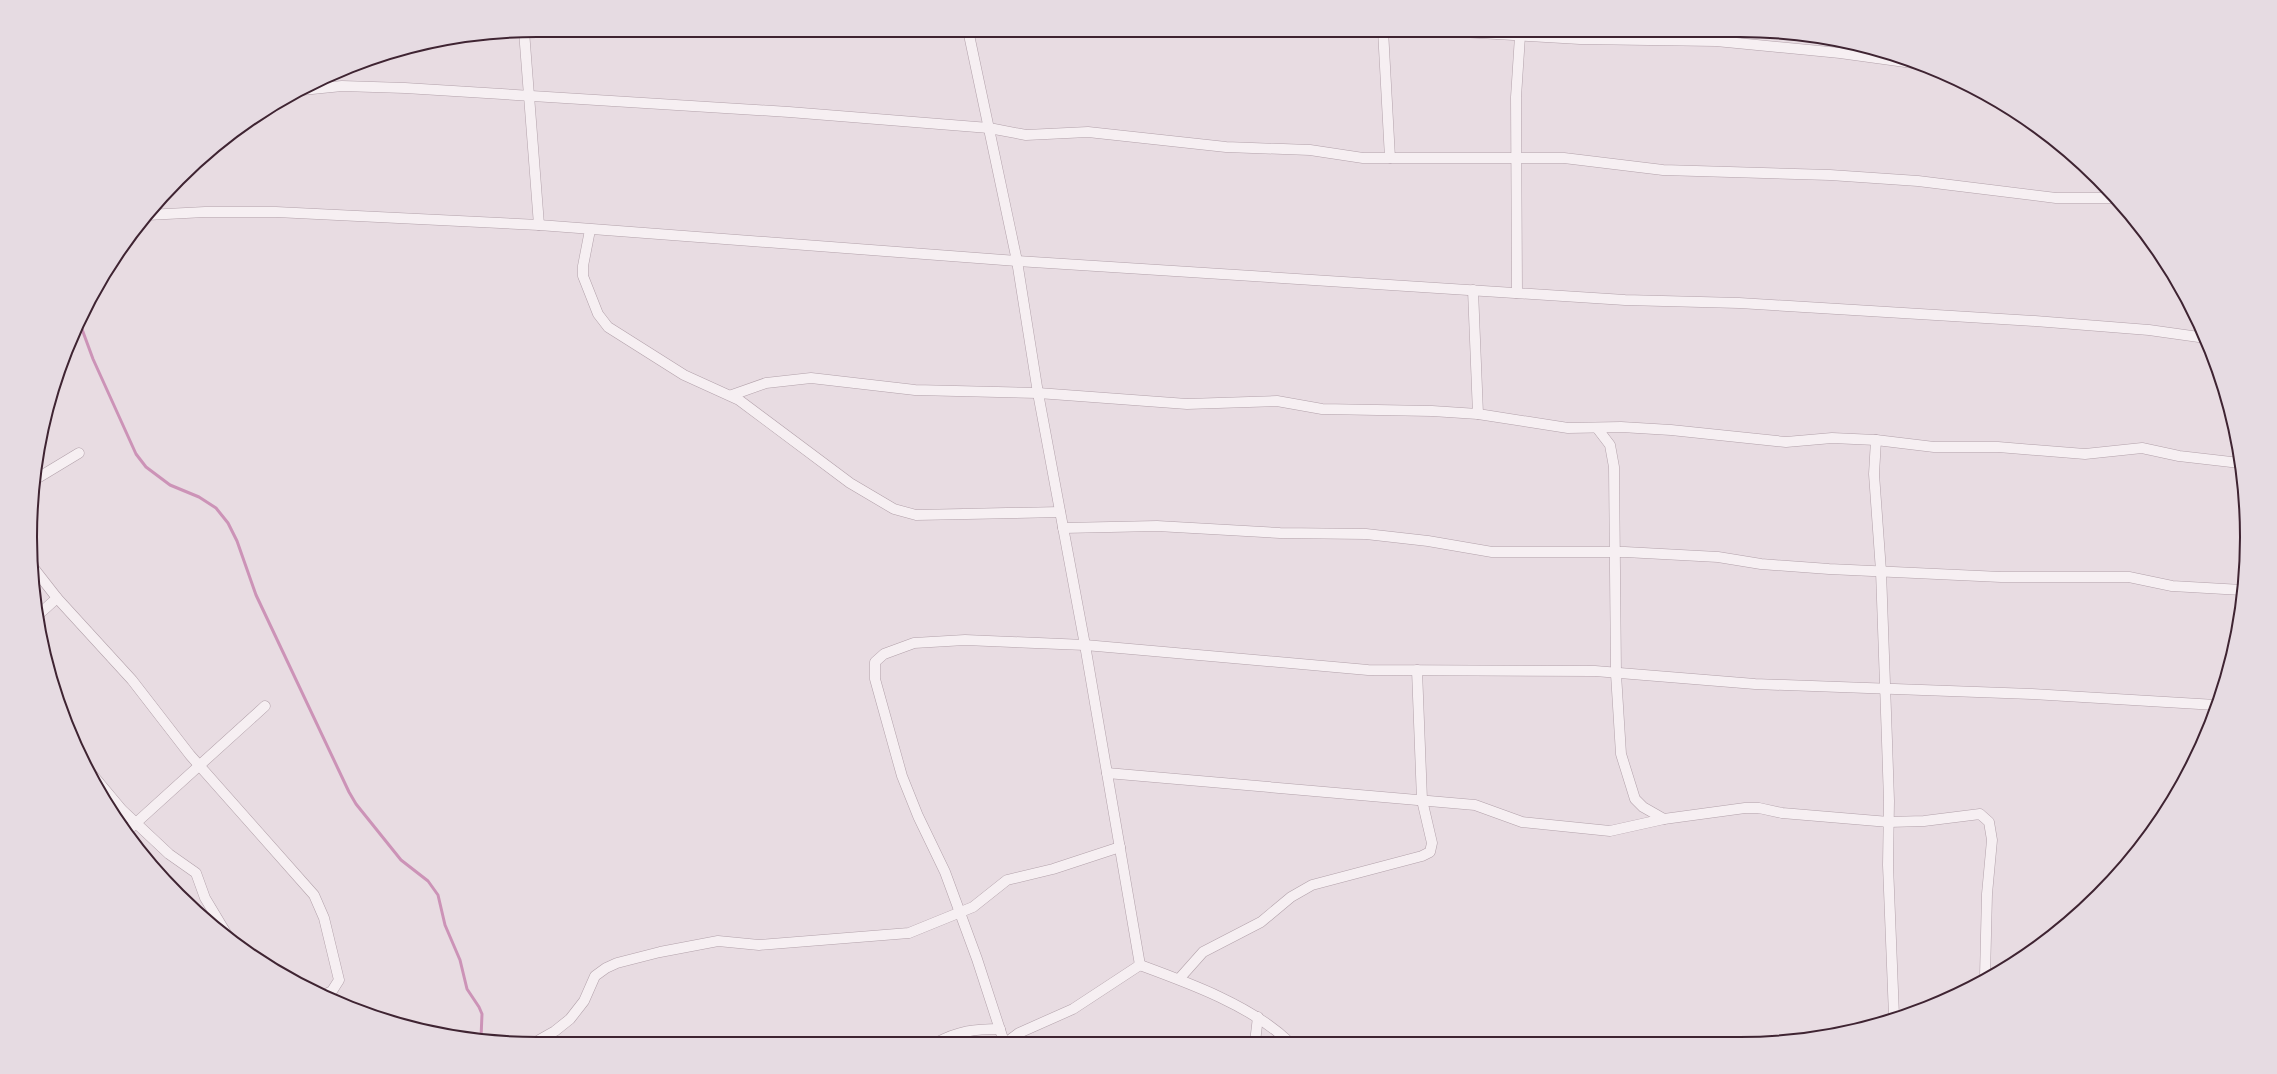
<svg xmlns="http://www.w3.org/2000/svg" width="2277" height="1074" font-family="Manrope,sans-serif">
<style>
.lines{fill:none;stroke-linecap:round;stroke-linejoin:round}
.stream{stroke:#cc93b7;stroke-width:3}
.minor-casing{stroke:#b2a1aa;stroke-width:11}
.minor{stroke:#f6eff2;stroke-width:10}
.rim{fill:none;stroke:#3f2432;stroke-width:2}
</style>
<rect width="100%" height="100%" fill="#e8dce2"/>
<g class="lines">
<!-- stream -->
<polyline class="stream" points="79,321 93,359 136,454 146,467 170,485 199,497 216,508 228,523 237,541 256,595 349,792 356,804 401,860 428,881 438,895 445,925 460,960 467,989 479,1007 482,1014 481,1038"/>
<!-- minor casing -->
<g class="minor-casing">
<g id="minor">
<polyline points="968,30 1017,261 1038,393 1085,645 1140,965"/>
<polyline points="1383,30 1390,158"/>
<polyline points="1428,30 1580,39 1716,41 1840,53 1920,64"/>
<polyline points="524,31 539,225"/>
<polyline points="302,90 342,86 405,88 789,112 989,128 1026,135 1088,132 1226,147 1310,150 1363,158 1564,158 1663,170 1830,175 1918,181 2056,198 2114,198"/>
<polyline points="147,215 205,212 276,212 539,225 1017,261 1625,300 1739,303 2035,321 2149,330 2206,338"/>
<polyline points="590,230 583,266 583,276 598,314 608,327 684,375 739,400 850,483 894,509 916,515 1060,512"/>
<polyline points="1473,290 1478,414"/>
<polyline points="1517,293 1516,97 1520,36"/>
<polyline points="732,395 766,383 811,378 915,390 1038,393 1187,404 1277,401 1322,409 1432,411 1478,414 1568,428 1621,427 1671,430 1786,442 1832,438 1876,440 1934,447 1998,447 2085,454 2142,448 2179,456 2240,463"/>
<polyline points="1597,428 1610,445 1614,467 1616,674 1621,754 1635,799 1643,807 1664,819"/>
<polyline points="1876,440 1874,474 1881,571 1887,741 1889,801 1888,865 1894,1016"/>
<polyline points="36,479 79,453"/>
<polyline points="1063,528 1157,526 1280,533 1366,534 1428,541 1492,552 1625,552 1718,557 1761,564 1829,569 2001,577 2129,577 2172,586 2242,590"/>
<polyline points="32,566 57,598 132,680 190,755 314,895 324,918 339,980 332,991 324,995"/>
<polyline points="37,616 57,598"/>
<polyline points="86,767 122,810 169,854 196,873 205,898 229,938"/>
<polyline points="1107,773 1475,805 1522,822 1610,831 1664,819 1745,808 1759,808 1782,813 1889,822 1924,821 1980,814 1989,822 1992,840 1987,894 1985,976"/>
<polyline points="126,832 265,706"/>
<path d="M1140 965C1189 983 1250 1005 1288 1041"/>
<polyline points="1179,979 1203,952 1261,922 1291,897 1312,885 1422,856 1430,852 1432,843 1422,800 1417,670"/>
<polyline points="1004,1042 977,959 945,872 918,816 902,776 875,679 875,662 884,654 914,643 965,640 1085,645 1368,670 1595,671 1755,684 2032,694 2216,705"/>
<polyline points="1007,1042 1019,1033 1073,1009 1140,965"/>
<polyline points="1255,1042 1258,1017"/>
<path d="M936 1043C959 1031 974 1029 1000 1029"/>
<polyline points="532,1044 555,1031 570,1019 584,1001 595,976 606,968 617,963 660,952 718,941 759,945 909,933 973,907 1007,880 1053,869 1120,847"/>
</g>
</g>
<!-- minor -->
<use href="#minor" class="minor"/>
</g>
<!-- crop -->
<path d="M0 0H2277V1074H0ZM537 37H1740A500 500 0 0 1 2240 537V537A500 500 0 0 1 1740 1037H537A500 500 0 0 1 37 537V537A500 500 0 0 1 537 37Z" fill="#e6dbe2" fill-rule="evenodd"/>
<path class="rim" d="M537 37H1740A500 500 0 0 1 2240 537V537A500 500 0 0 1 1740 1037H537A500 500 0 0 1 37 537V537A500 500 0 0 1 537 37Z"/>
</svg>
